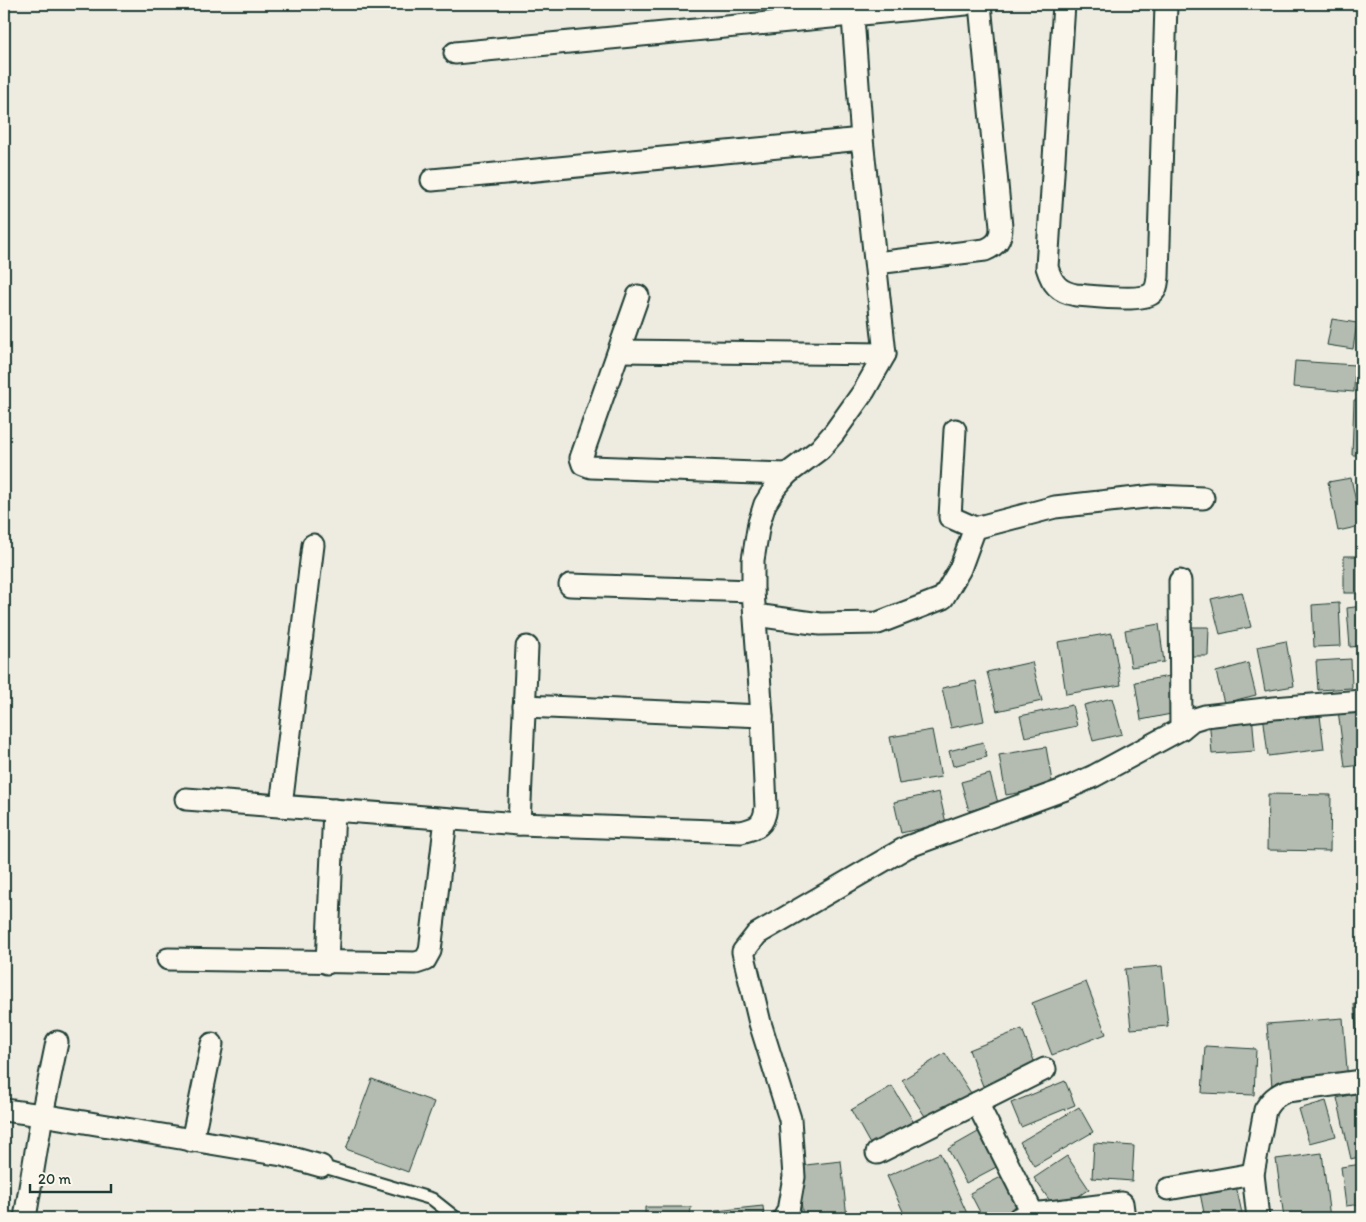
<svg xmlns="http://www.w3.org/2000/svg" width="1366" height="1222" font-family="Itim,sans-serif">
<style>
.building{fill:#b4bbb0;stroke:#1f3d34}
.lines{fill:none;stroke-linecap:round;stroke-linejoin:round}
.lane-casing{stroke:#1f3d34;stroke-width:15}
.street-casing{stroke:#1f3d34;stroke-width:25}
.lane{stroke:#fbf7ec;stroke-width:11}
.street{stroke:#fbf7ec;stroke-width:21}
</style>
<rect width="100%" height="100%" fill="#eeece1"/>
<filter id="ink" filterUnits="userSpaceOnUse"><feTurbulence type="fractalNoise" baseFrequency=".02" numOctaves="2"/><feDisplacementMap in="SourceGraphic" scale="10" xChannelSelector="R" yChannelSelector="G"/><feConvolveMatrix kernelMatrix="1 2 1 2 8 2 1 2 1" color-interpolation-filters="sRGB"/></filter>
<g filter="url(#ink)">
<!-- building -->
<g class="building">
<polygon points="1332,319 1357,323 1353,349 1327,345"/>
<polygon points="1295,361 1355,365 1354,392 1293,387"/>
<polygon points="1354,400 1362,400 1362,455 1352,455"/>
<polygon points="1351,478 1361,526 1338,531 1328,482"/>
<rect x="1344" y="556" width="18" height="37"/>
<polygon points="1242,592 1251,627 1220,634 1211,599"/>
<polygon points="1339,603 1341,646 1314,647 1312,605"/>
<polygon points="1362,606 1362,646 1350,647 1347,608"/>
<polygon points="1159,624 1164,662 1131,667 1125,630"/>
<polygon points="1184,627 1209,627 1208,656 1184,656"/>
<polygon points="1112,633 1121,685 1066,694 1058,642"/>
<polygon points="1286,641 1294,686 1265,691 1257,647"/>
<polygon points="1351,659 1352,688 1318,690 1316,661"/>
<polygon points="1032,662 1042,701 997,711 987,672"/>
<polygon points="1248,663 1256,695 1224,703 1216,672"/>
<polygon points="1170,676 1176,713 1141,720 1135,682"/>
<polygon points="976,681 984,721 951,728 942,688"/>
<polygon points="1112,698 1122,734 1093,741 1084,705"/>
<polygon points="1072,705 1077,726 1025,737 1020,716"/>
<polygon points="1319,707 1324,749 1268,756 1263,714"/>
<polygon points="1362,707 1362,765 1345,767 1338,710"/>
<polygon points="1252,713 1255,751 1212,754 1209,716"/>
<polygon points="932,730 941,777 899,784 890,737"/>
<polygon points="983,742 987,757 953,766 949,751"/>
<polygon points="1046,747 1053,787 1006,795 999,755"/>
<polygon points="990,774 998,803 969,811 961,782"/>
<polygon points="939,792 946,823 901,833 894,802"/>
<polygon points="1268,794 1331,795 1330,851 1267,850"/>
<polygon points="1162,966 1168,1026 1131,1029 1125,969"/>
<polygon points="1086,982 1106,1034 1052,1055 1032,1003"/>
<polygon points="1362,1003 1362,1033 1357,1034 1354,1004"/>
<polygon points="1343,1018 1348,1082 1272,1087 1267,1024"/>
<polygon points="1022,1029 1036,1066 983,1086 969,1050"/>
<polygon points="1205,1046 1256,1049 1254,1095 1202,1093"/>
<polygon points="945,1053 971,1093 928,1121 902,1080"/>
<polygon points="372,1079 434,1102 408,1172 346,1149"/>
<polygon points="1065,1081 1075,1105 1021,1127 1011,1103"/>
<polygon points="892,1086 913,1121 871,1146 851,1110"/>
<polygon points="1362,1092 1362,1156 1351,1159 1337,1098"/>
<polygon points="1326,1101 1336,1136 1309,1143 1299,1109"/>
<polygon points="1079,1107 1093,1132 1034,1166 1020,1142"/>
<polygon points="985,1128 1004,1163 966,1183 948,1149"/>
<polygon points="1094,1143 1134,1146 1132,1181 1092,1178"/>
<polygon points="940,1153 969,1218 906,1218 887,1176"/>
<polygon points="1322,1153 1330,1218 1284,1218 1276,1159"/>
<polygon points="1067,1156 1089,1189 1057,1211 1034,1178"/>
<polygon points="841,1161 847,1218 803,1218 797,1166"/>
<polygon points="1362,1164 1362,1204 1346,1206 1341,1167"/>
<polygon points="1003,1176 1023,1215 1016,1218 983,1218 970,1193"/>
<polygon points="1235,1181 1243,1218 1205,1218 1199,1188"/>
<polygon points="763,1206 764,1218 716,1218 715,1211"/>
<polygon points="645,1207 691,1207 690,1218 645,1218"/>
<polygon points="1122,1212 1123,1218 1075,1218"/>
</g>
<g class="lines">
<!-- lane casing -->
<g class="lane-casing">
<polyline id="lane" points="321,1166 432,1199 456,1218"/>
</g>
<!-- street casing -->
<g class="street-casing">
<g id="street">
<path d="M1064 4 1047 267C1052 284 1059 292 1076 295 1092 296 1140 302 1151 294 1157 290 1157 284 1158 277L1166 4"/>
<polyline points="455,53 966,4"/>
<polyline points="432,180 862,139"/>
<path d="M876 263 985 250C997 245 1001 239 1001 227L980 4"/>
<polyline points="638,296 581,458 583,464 591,467 787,474"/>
<polyline points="619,351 885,354"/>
<polyline points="975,528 1055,507 1154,496 1203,498"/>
<polyline points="1180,581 1181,729"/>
<polyline points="570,585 753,591"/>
<polyline points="755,615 820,624 878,623 943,598 960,569 975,528 950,517 955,430"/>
<polyline points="524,706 762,716"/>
<path d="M186 799 519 824 741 832C758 828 764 825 766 807L762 716 753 591V560L759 523 765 504 775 488 787 474 820 449 834 433 864 391 885 354 862 139 852 4"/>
<polyline points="281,806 313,545"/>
<polyline points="519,824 527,647"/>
<polyline points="168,959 416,963 425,960 430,951 446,819"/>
<polyline points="327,963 334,810"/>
<polyline points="977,1103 1033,1214"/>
<polyline points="4,1110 42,1115 282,1155 321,1166"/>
<polyline points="192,1141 212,1044"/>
<polyline points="877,1153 1045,1069"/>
<polyline points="1168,1189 1253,1174"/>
<polyline points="25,1218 42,1115 57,1042"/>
<polyline points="784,1218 788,1211 794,1177 790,1119 760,1023 743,952 757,934 907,847 1063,790 1094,776 1181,729 1192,720 1205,716 1274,708 1362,701"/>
<polyline points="1019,1218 1033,1214 1122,1203 1124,1218"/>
<path d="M1258 1218 1253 1174 1265 1110C1271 1100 1276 1095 1287 1091L1362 1081"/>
</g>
</g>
<!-- lane -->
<use href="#lane" class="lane"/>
<!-- street -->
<use href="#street" class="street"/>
</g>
</g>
<!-- margin -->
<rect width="1366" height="1222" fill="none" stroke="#fbf7ec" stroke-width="20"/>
<rect x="10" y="10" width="1346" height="1202" fill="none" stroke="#1f3d34" stroke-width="2" filter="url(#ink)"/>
<!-- scale -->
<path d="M30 1184v8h81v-8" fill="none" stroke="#1f3d34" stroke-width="2.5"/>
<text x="38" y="1184" font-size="15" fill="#1f3d34" stroke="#fbf7ec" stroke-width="4" paint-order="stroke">20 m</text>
</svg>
